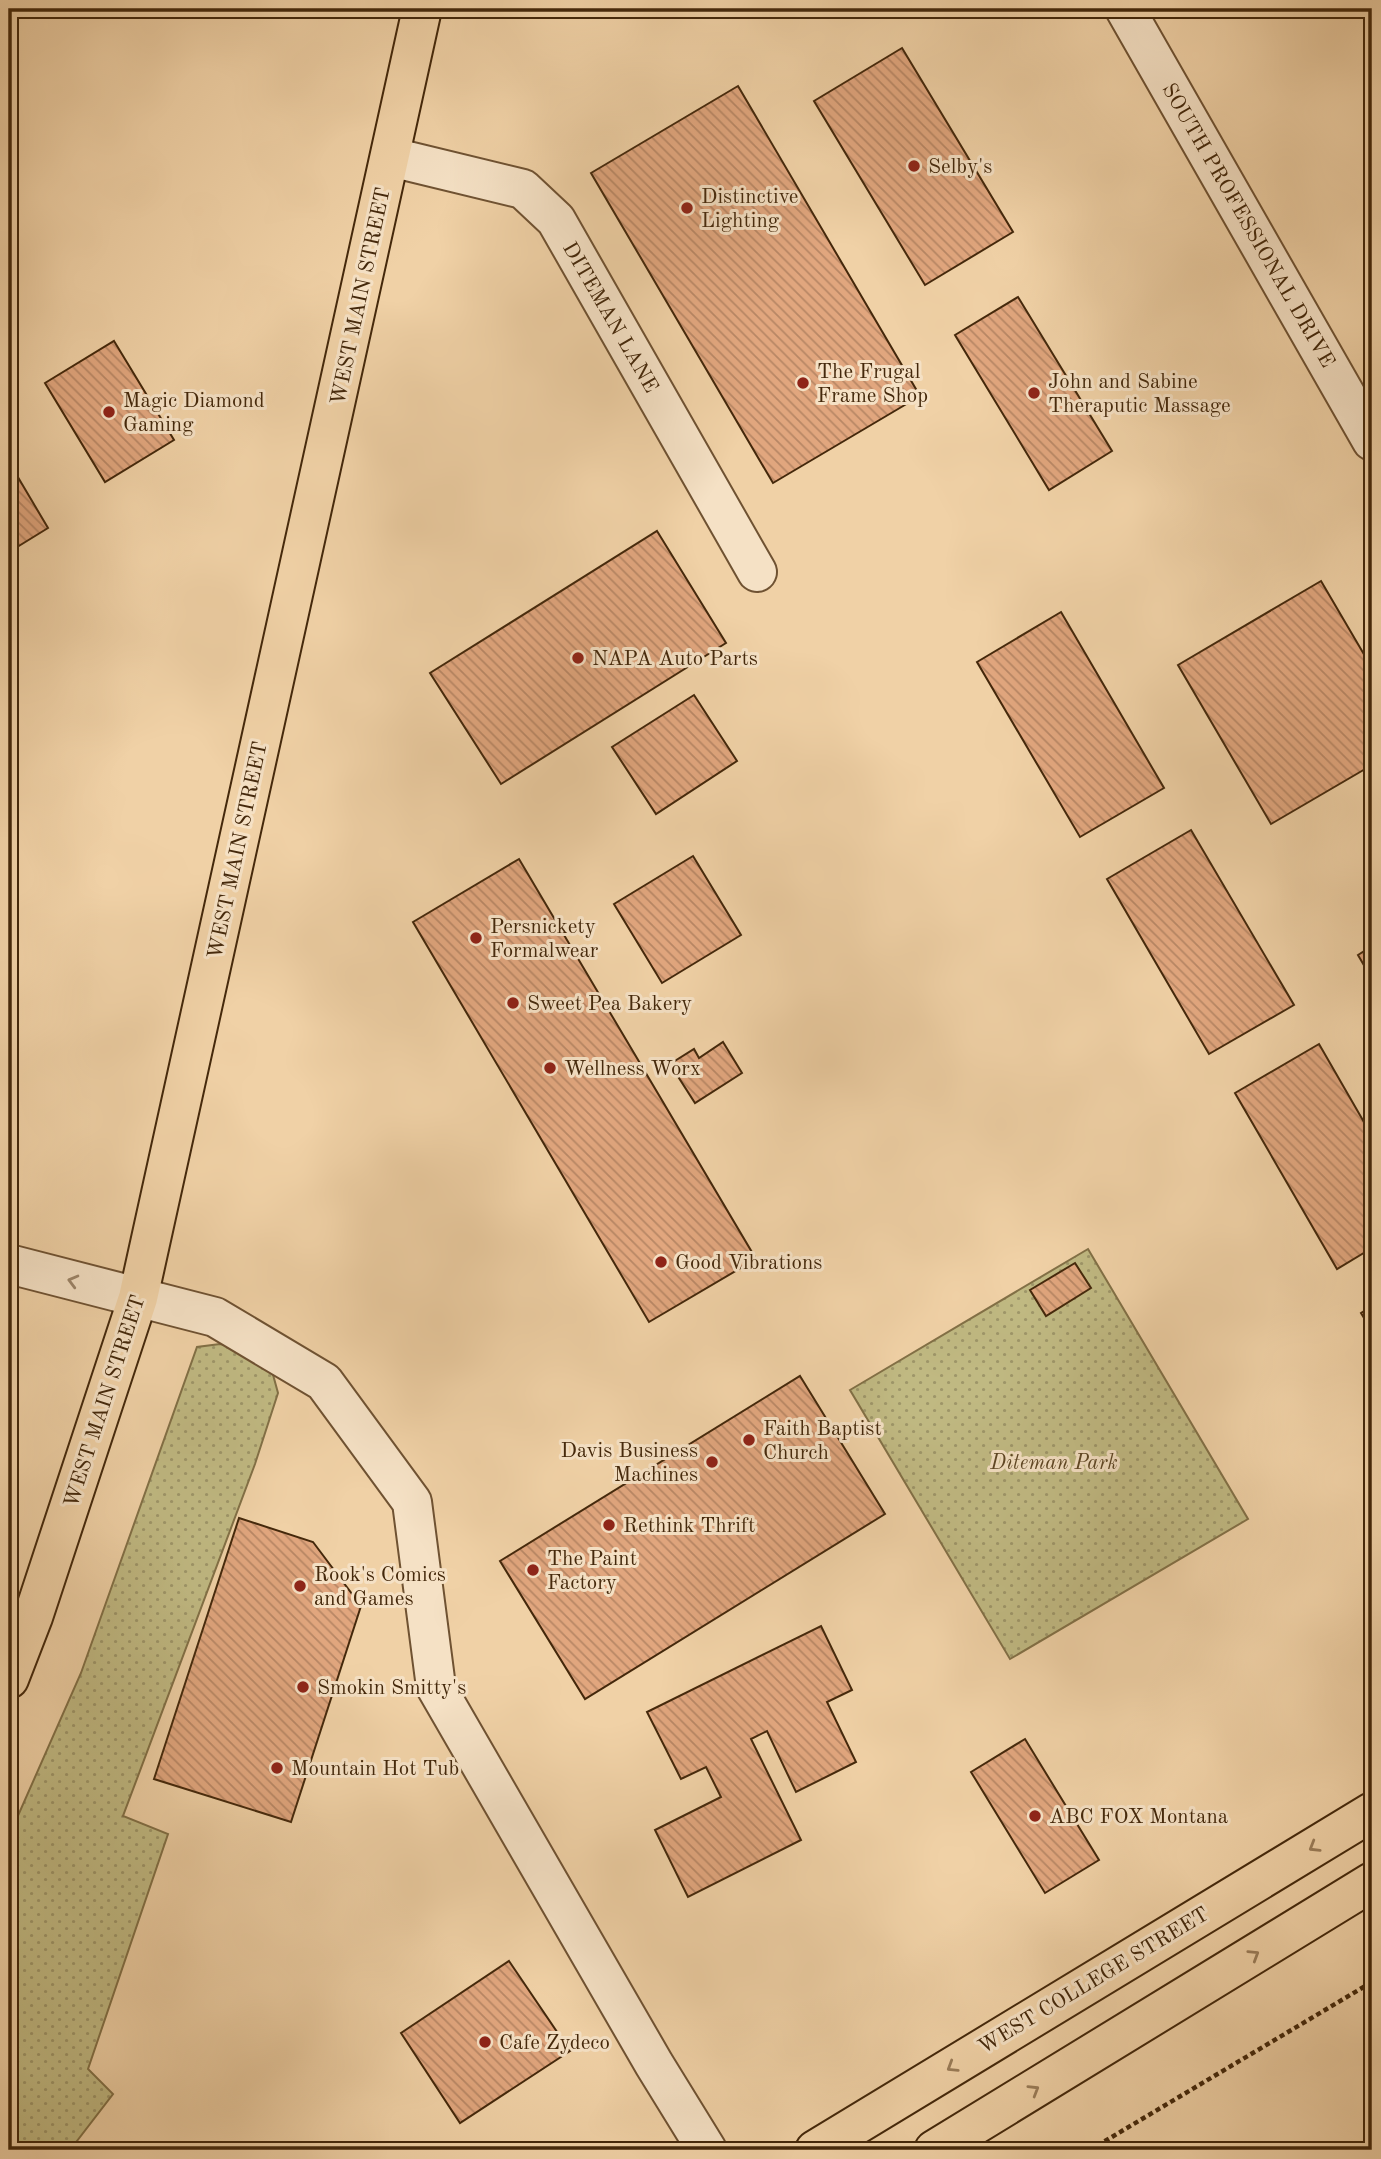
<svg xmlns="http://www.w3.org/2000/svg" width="1381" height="2159" font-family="'Old Standard TT',serif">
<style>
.grass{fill:url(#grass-dots);stroke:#827046;stroke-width:2}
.building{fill:url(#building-back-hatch);stroke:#44280b;stroke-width:2}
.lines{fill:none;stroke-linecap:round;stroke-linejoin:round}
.minor-casing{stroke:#6f5232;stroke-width:42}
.major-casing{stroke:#44280b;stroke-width:42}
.highway-casing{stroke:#44280b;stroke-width:42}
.path{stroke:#44280b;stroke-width:4.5;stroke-dasharray:5 3.5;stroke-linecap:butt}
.minor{stroke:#f5e1c5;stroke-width:38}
.major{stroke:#f0d1a6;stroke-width:38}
.highway{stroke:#f0d1a6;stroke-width:38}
.oneway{stroke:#9c8468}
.oneway2{stroke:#9a7c58}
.poi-dot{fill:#8f2418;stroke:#f5e1c5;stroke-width:2.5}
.labels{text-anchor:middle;stroke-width:6;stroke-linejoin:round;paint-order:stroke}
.poi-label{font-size:21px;fill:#44280b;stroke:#f5e1c5;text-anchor:start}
.street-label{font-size:21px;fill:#44280b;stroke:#f5e1c5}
.park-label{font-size:21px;font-style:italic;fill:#5d4523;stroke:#f5e1c5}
</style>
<defs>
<pattern id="grass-dots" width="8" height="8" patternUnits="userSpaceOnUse" patternTransform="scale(1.75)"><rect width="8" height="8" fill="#c0b982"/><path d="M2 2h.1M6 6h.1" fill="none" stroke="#9e9669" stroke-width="1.8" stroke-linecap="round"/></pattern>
<pattern id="building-back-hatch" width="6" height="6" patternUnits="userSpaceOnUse" patternTransform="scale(1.75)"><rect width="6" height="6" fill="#e1a67e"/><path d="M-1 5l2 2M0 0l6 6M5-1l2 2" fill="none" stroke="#b88765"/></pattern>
</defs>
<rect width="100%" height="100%" fill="#f0d1a6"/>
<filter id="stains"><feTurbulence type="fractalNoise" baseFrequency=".00286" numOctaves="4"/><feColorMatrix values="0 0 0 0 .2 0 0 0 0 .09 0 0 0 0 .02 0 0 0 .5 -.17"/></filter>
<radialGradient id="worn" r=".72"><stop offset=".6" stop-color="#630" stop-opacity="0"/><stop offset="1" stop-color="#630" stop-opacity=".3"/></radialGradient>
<!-- grass -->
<g class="grass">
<polygon points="1088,1249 1248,1519 1010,1659 850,1390"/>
<polygon points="220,1344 243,1348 269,1360 278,1393 255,1464 123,1816 168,1834 88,2069 113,2094 70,2150 9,2150 9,1836 81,1673 197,1347"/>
</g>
<!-- building -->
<g class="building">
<polygon points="902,48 1013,232 925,285 814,101"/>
<polygon points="738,86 920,396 773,483 591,173"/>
<polygon points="1018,297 1112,451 1049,490 955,335"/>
<polygon points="114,341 174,440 105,482 45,383"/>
<polygon points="9,462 48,528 9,552"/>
<polygon points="657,531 726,643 501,784 430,673"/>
<polygon points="1321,581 1372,668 1372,765 1271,824 1178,665"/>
<polygon points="1061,612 1164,788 1080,837 977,662"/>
<polygon points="694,695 737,761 656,814 612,747"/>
<polygon points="1191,830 1294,1005 1209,1054 1107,879"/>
<polygon points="693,856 741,935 662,983 614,904"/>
<polygon points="519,859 756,1259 649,1322 413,922"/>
<polygon points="1372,946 1372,979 1358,955"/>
<polygon points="723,1042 742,1073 695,1103 670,1064 694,1049 699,1058"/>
<polygon points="1319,1044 1372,1136 1372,1248 1337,1269 1235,1093"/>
<polygon points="1075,1263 1091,1288 1046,1316 1030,1290"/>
<polygon points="1372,1306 1372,1331 1361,1313"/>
<polygon points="800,1376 885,1514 585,1699 500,1561"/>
<polygon points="239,1518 313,1542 361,1606 291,1822 154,1779"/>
<polygon points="821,1626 852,1690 827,1702 856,1762 796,1792 767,1731 751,1739 801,1840 688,1897 655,1830 721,1797 706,1767 681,1779 647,1712"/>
<polygon points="1025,1739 1099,1860 1045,1893 971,1772"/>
<polygon points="509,1961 570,2051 460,2123 401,2033"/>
</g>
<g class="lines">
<!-- minor casing -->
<g class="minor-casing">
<g id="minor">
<polyline points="1125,9 1372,441"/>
<polyline points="391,157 523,189 556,220 757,572"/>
<polyline points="9,1264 215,1317 324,1382 412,1502 436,1687 654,2064 707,2150"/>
</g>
</g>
<!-- major casing -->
<g class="major-casing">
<g id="major">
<polyline points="815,2150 1372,1812"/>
<polyline points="934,2150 1372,1882"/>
</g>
</g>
<!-- highway casing -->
<g class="highway-casing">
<polyline id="highway" points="9,1679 33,1617 138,1298 422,9"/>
</g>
<!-- path -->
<polyline class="path" points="1090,2150 1372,1982"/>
<!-- minor -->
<use href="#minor" class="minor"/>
<!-- major -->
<use href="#major" class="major"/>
<!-- highway -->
<use href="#highway" class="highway"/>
</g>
<!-- one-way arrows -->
<defs><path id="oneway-chevron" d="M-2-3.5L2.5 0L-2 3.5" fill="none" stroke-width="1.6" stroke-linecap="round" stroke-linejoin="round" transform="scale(1.75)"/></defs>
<use class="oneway" href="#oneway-chevron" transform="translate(73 1281) rotate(-165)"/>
<g class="oneway2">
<use href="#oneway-chevron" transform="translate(1314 1847) rotate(149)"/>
<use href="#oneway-chevron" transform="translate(1254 1955) rotate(-32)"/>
<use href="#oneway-chevron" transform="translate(952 2067) rotate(148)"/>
<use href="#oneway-chevron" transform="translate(1034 2090) rotate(-31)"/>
</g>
<!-- markers -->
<g class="poi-dot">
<circle cx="914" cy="166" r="7"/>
<circle cx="687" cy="208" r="7"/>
<circle cx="803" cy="383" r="7"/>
<circle cx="1034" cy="393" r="7"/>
<circle cx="109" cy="412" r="7"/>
<circle cx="578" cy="658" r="7"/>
<circle cx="476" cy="938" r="7"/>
<circle cx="513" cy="1003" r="7"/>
<circle cx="550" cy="1068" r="7"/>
<circle cx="661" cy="1262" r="7"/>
<circle cx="749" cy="1440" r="7"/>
<circle cx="712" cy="1462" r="7"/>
<circle cx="609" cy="1525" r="7"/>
<circle cx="533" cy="1570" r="7"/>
<circle cx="300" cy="1586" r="7"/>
<circle cx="303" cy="1687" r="7"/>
<circle cx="277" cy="1768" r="7"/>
<circle cx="1035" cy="1816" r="7"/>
<circle cx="485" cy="2042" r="7"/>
</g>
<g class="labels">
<!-- poi labels -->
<g class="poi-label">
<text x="928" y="173">Selby's</text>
<text x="701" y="203">Distinctive<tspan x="701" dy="24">Lighting</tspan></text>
<text x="817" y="378">The Frugal<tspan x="817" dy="24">Frame Shop</tspan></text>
<text x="1048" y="388">John and Sabine<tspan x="1048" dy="24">Theraputic Massage</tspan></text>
<text x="123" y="407">Magic Diamond<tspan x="123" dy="24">Gaming</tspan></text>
<text x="592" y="665">NAPA Auto Parts</text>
<text x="490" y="933">Persnickety<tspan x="490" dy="24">Formalwear</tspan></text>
<text x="527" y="1010">Sweet Pea Bakery</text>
<text x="564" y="1075">Wellness Worx</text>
<text x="675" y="1269">Good Vibrations</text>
<text x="763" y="1435">Faith Baptist<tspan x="763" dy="24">Church</tspan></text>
<text x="698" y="1457" text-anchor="end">Davis Business<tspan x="698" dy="24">Machines</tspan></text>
<text x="623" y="1532">Rethink Thrift</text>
<text x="547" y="1565">The Paint<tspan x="547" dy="24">Factory</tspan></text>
<text x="314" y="1581">Rook's Comics<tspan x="314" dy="24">and Games</tspan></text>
<text x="317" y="1694">Smokin Smitty's</text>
<text x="291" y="1775">Mountain Hot Tub</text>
<text x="1049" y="1823">ABC FOX Montana</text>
<text x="499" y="2049">Cafe Zydeco</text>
</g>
<!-- street labels -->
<g class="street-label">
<text transform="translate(1249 225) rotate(60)" y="7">SOUTH PROFESSIONAL DRIVE</text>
<text transform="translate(360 296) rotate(-78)" y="7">WEST MAIN STREET</text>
<text transform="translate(611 317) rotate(60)" y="7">DITEMAN LANE</text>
<text transform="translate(237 850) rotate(-78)" y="7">WEST MAIN STREET</text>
<text transform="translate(104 1401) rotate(-72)" y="7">WEST MAIN STREET</text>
<text transform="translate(1093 1980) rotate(-31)" y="7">WEST COLLEGE STREET</text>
</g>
<!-- park labels -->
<g class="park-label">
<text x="1054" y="1469">Diteman Park</text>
</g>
</g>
<!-- margin -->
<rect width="1381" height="2159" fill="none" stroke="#f0d1a6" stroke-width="35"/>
<rect x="10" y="10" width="1360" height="2138" fill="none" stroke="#44280b" stroke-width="3.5"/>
<rect x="18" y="18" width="1346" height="2124" fill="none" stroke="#44280b" stroke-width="2"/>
<rect width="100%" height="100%" filter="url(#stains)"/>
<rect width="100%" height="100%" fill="url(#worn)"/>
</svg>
